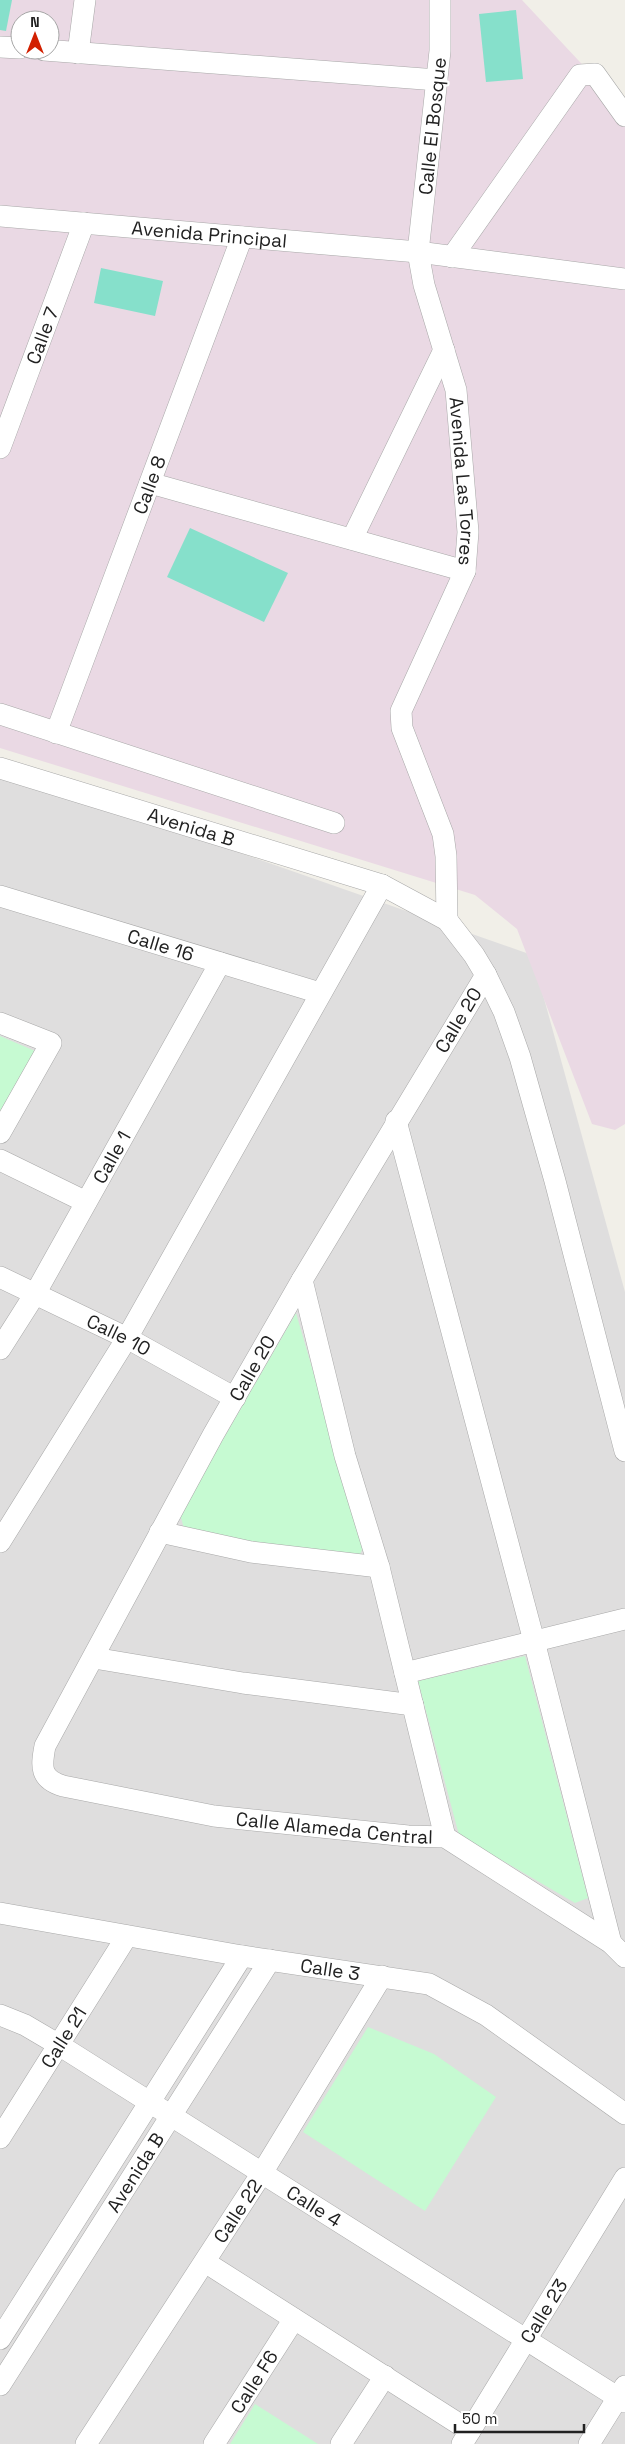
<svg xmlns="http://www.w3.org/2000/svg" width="625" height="2444" font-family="'Space Grotesk',sans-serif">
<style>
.residential{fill:#dfdede}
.industrial{fill:#ead9e4;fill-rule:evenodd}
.park{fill:#c6fad2}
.pitch{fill:#86e0cb}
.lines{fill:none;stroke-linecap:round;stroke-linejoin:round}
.minor-casing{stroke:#a8a8a8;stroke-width:22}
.minor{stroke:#fff;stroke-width:21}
.labels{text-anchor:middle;stroke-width:4.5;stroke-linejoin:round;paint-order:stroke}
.street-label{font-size:19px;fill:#212121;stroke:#fff}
</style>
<rect width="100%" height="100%" fill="#f1efe8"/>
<!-- residential -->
<polygon class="residential" points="0,769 532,955 625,1292 625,2444 0,2444"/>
<!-- industrial -->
<path class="industrial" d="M0 0H522L593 76 625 118V1124L615 1130 592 1124 517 929 475 895 0 748ZM20 20H50V50H20Z"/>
<!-- park -->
<g class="park">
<polygon points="0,1036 35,1051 0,1112"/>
<polygon points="296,1313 364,1546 359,1556 185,1532 180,1514"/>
<polygon points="525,1656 588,1898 575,1903 459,1835 418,1681"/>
<polygon points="368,2027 434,2054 496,2097 425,2211 303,2132"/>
<polygon points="255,2404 318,2444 230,2444"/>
</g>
<!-- pitch -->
<g class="pitch">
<polygon points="0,0 12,0 6,31 0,30"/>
<polygon points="516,10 523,79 486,82 479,14"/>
<polygon points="101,268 163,281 155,316 94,303"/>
<polygon points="190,528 288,573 264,622 167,577"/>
</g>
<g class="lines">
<!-- minor casing -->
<g class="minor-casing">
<g id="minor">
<path id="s1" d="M440 0V51L418 252 424 285 456 390 468 532 465 571 401 711 402 728 443 834 446 856 447 920"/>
<polyline points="0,47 20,48"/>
<polyline points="44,50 437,80"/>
<polyline points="78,53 85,0"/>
<path id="s2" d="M0 216 418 252 625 279"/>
<polyline points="452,257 580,75 595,74 625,116"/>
<path id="s3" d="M0 448 84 223"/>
<polyline points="150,483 465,571"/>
<polyline points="352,539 444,350"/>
<polyline points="0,714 334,823"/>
<path id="s4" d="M56 733 242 237"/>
<path id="s5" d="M0 768 382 885 447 920 474 955 486 975 504 1012 520 1057 555 1181 625 1451"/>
<path id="s6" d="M0 896 320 993"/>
<path id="s7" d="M486 975 302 1280 213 1435 45 1746C41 1767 40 1779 63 1786L214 1816 408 1836 445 1837 611 1943 625 1957"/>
<polyline points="0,1023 51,1043 0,1133"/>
<polyline points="396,1121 534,1641 611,1943"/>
<polyline points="0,1160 86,1202"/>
<path id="s8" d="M0 1277 127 1338 235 1398"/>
<polyline points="302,1280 345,1456 379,1567 445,1837"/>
<path id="s9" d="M0 1349 35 1294 220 963"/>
<polyline points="160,1532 251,1552 379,1567"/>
<polyline points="0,1542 127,1338 382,885"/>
<polyline points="94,1658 243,1683 413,1705"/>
<polyline points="405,1673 625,1619"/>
<path id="s10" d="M0 1913 242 1956 429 1984 486 2015 625 2114"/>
<path id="s11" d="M0 2015 25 2025 59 2045 625 2402"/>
<path id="s12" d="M0 2138 127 1936"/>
<polyline points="205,2262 470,2431"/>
<polyline points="0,2339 242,1956"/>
<path id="s13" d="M0 2385 270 1960"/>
<path id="s14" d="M86 2444 262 2173 382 1976"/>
<path id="s15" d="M214 2444 294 2319"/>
<polyline points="341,2444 385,2376"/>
<path id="s16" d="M462 2444 625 2178"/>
<polyline points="589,2444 625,2386"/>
</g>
</g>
<!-- minor -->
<use href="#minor" class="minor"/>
</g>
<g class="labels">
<!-- street labels -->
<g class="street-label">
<text transform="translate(432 126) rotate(-84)" y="7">Calle El Bosque</text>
<text dy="7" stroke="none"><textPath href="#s2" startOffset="210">Avenida Principal</textPath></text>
<text dy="7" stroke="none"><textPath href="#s3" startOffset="120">Calle 7</textPath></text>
<text dy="7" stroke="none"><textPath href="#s1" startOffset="488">Avenida Las Torres</textPath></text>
<text dy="7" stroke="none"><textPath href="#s4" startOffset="265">Calle 8</textPath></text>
<text dy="7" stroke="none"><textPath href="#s5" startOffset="200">Avenida B</textPath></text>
<text dy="7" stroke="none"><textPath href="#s6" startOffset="168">Calle 16</textPath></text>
<text transform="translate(458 1020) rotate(-59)" y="7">Calle 20</text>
<text dy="7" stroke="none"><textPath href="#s9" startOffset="222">Calle 1</textPath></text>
<text dy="7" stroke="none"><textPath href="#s8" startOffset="132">Calle 10</textPath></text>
<text transform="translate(252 1368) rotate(-60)" y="7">Calle 20</text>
<text dy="7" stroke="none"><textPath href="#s7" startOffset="1214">Calle Alameda Central</textPath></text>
<text dy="7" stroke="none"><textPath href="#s10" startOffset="335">Calle 3</textPath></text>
<text dy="7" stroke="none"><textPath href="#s12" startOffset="119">Calle 21</textPath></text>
<text dy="7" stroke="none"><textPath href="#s13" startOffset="252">Avenida B</textPath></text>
<text dy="7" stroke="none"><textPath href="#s11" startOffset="368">Calle 4</textPath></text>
<text dy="7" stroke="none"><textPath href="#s14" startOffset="278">Calle 22</textPath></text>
<text dy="7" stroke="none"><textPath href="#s16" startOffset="156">Calle 23</textPath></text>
<text dy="7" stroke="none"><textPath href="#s15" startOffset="74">Calle F6</textPath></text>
</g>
</g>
<!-- north arrow -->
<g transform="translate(35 35)"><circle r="24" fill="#ffffff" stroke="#a6a6a6"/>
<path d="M0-4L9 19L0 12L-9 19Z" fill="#d22000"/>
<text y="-8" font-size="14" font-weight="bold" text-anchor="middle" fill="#212121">N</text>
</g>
<!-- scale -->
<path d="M455 2424v8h129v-8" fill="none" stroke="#212121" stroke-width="2.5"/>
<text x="462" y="2424" font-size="15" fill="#212121" stroke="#ffffff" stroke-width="4" paint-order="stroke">50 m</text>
</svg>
